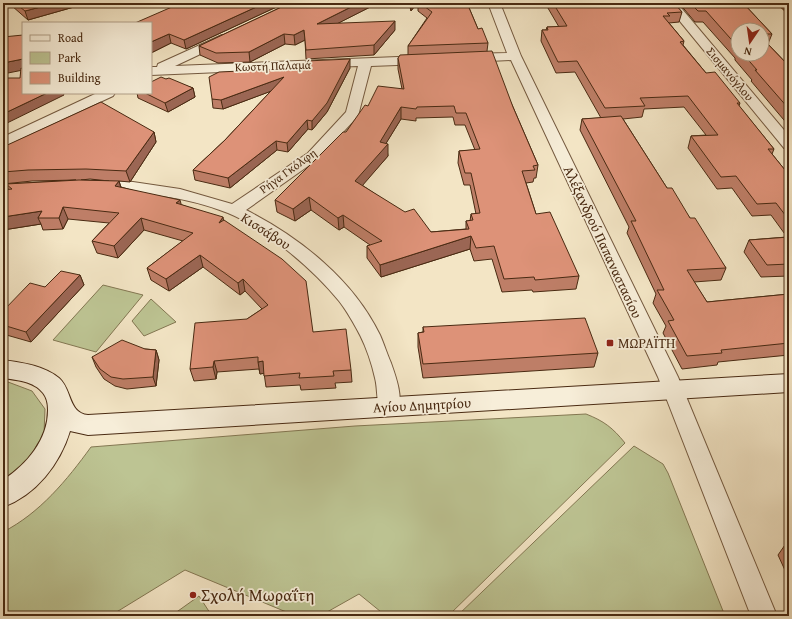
<svg xmlns="http://www.w3.org/2000/svg" width="792" height="619" font-family="'Gentium Book Plus',serif">
<style>
.green{fill:#bdc493;stroke:#837752}
.lines{fill:none;stroke-linecap:round;stroke-linejoin:round}
.street-casing{stroke:#74593f;stroke-width:2}
.secondary-casing{stroke:#492a12;stroke-width:2}
.street{fill:#f7eed9;fill-rule:evenodd}
.secondary{fill:#f7eed9;fill-rule:evenodd}
.wall{fill:#be7e67;stroke:#492a12;fill-rule:evenodd}
.shaded-wall{fill:#9b6654;stroke:#492a12}
.building{fill:#dd9278;stroke:#492a12;fill-rule:evenodd}
.poi-dot{fill:#8f2418;stroke:#f7eed9;stroke-width:1.5}
.labels{text-anchor:middle;stroke-width:3.5;stroke-linejoin:round;paint-order:stroke}
.far-street-label{font-size:12px;fill:#492a12;stroke:#f7eed9}
.street-label{font-size:14px;fill:#492a12;stroke:#f7eed9}
.poi-label{font-size:14px;fill:#492a12;stroke:#f7eed9;text-anchor:start}
.near-poi-label{font-size:17px;fill:#492a12;stroke:#f7eed9;text-anchor:start}
</style>
<rect width="100%" height="100%" fill="#f3e5c5"/>
<filter id="stains"><feTurbulence type="fractalNoise" baseFrequency=".005" numOctaves="4"/><feColorMatrix values="0 0 0 0 .2 0 0 0 0 .09 0 0 0 0 .02 0 0 0 .5 -.17"/></filter>
<radialGradient id="worn" r=".72"><stop offset=".6" stop-color="#630" stop-opacity="0"/><stop offset="1" stop-color="#630" stop-opacity=".3"/></radialGradient>
<!-- green -->
<g class="green">
<polygon points="103,285 143,295 96,352 53,340"/>
<polygon points="151,299 176,322 144,336 132,321"/>
<polygon points="8,382 32,391 45,409 44,433 28,460 3,481 3,383"/>
<path d="M586 414C604 421 613 428 625 443L448 616H386L359 594 320 616H296L185 570 110 616H3V532C40 513 67 480 91 447L355 426Z"/>
<polygon points="634,446 663,464 668,473 725,616 457,616"/>
<polygon points="199,596 212,616 171,616"/>
</g>
<g class="lines">
<!-- street casing -->
<g class="street-casing">
<g id="street">
<polygon points="488,3 500,3 521,56 678,377 777,616 751,616 658,377 511,60 468,62 462,58 468,54 507,53"/>
<polygon points="665,3 677,3 789,136 789,149 784,148"/>
<path d="M222 35 228 39 226 42 175 66 423 56 429 60 423 64 371 66 358 116 318 159 246 210C299 237 353 279 380 335 384 344 387 354 391 363 396 377 404 399 397 413L389 416 381 413C376 402 378 389 375 378 372 364 366 347 360 335 354 324 347 311 339 301 314 270 265 228 228 213 185 196 139 192 94 190L88 188 86 185 88 182 94 180 133 182 180 189 232 204 308 153 346 112 358 66 151 75V67H157L158 64Z"/>
<polygon points="97,93 115,93 113,96 3,147 3,137"/>
</g>
</g>
<!-- secondary casing -->
<g class="secondary-casing">
<path id="secondary" d="M3 360C23 363 43 365 59 378 72 389 68 413 88 415L789 374V392L88 435 70 431C60 464 36 495 3 507V480C27 464 48 440 48 410 48 404 47 398 43 393 34 381 16 380 3 378Z"/>
</g>
<!-- street -->
<use href="#street" class="street"/>
<!-- secondary -->
<use href="#secondary" class="secondary"/>
</g>
<!-- wall -->
<g class="wall">
<polygon points="11,3 88,3 28,20 12,6"/>
<polygon points="181,3 285,3 186,49 171,43 151,53"/>
<polygon points="290,3 378,3 338,23 395,30 374,55 306,59 305,40 295,45 285,44 250,62 218,63 200,55 199,46"/>
<polygon points="409,3 417,3 411,11"/>
<path d="M418 3H467L478 29 488 43 487 51 513 107 538 165 536 178H534L533 182 526 183 536 214 579 276 576 289 533 292 532 290 502 292 492 259 474 261 470 249 381 277 367 258V246L370 245 344 227 339 230 311 210 295 221 277 212 275 200 346 132 368 106 402 89 398 69V58L408 55V46L427 18 418 11ZM453 117 455 125H465L475 150 459 151 458 163 464 185H470L476 214H471L470 221H466V229L431 232 362 185 388 156 386 143 401 119 416 121V118Z"/>
<polygon points="545,3 674,3 682,12 679,22 669,23 684,41 683,45 706,73 740,103 739,106 774,149 772,154 789,175 789,276 761,277 744,252 749,240 787,237 771,215 752,216 732,188 717,189 688,148 691,136 706,135 684,107 644,109 642,117 623,119 667,188 690,218 726,268 721,280 694,282 707,302 789,294 789,355 718,362 717,365 682,369 663,333 666,326 653,303 656,294 627,233 629,227 580,130 582,119 601,118 575,72 556,73 541,41 542,30 546,30 547,27 559,27"/>
<path d="M679 3H743L772 34 768 44 788 65H789V126L751 81 752 80 735 60V58L703 22H695ZM738 30H762V54H738Z"/>
<polygon points="776,3 789,3 789,15"/>
<polygon points="350,68 327,112 312,130 308,129 288,152 277,150 230,188 195,180 193,170 225,140 271,91 223,109 213,108 212,99"/>
<polygon points="166,79 193,88 195,97 168,112 138,98 137,93 151,93"/>
<path d="M154 132 156 142 130 182 119 181 121 187 182 205 224 220 313 332 351 370 352 382 335 383 336 388 301 390 300 385 266 387 264 373 260 374 259 369 217 372 216 379 194 381 190 369 247 319 262 309 245 291 240 295 203 267 169 291 151 280 147 268 183 241 144 230 118 258 97 253 92 241 109 223 68 219 63 229 43 230 41 224 3 230V190L8 189 6 184 76 180 32 181 3 184V147ZM90 179 109 181 81 180Z"/>
<polygon points="80,275 84,285 31,342 3,334 3,311 45,287"/>
<polygon points="423,327 598,353 594,367 423,378 418,347 418,333 423,332"/>
<polygon points="145,349 156,350 159,360 156,386 127,389 115,386 104,379 96,367 92,357"/>
<polygon points="787,542 789,542 789,579 778,555"/>
</g>
<!-- shaded-wall -->
<g class="shaded-wall">
<polygon points="56,3 88,3 28,20 25,11"/>
<polygon points="265,3 285,3 186,49 184,40"/>
<polygon points="359,3 378,3 317,34 317,24"/>
<polygon points="411,3 417,3 411,11"/>
<polygon points="395,21 395,30 374,55 374,45"/>
<polygon points="304,30 305,40 295,45 294,35"/>
<polygon points="169,34 171,43 151,53 151,42"/>
<polygon points="284,34 285,44 250,62 249,52"/>
<polygon points="23,59 23,70 3,74 3,63"/>
<polygon points="350,59 350,68 327,112 312,130 312,121"/>
<polygon points="284,77 285,86 223,109 221,100"/>
<polygon points="193,88 195,97 168,112 165,103"/>
<polygon points="47,93 63,93 64,95 3,125 3,114"/>
<polygon points="401,107 401,119 382,150 388,144 388,156 356,193 355,181"/>
<polygon points="307,120 308,129 288,152 287,143"/>
<polygon points="154,132 156,142 130,182 126,171"/>
<polygon points="276,141 277,150 230,188 228,178"/>
<polygon points="119,181 122,192 115,186"/>
<polygon points="309,197 311,210 295,221 293,209"/>
<polygon points="180,200 183,211 176,203"/>
<polygon points="63,207 68,219 63,229 59,218"/>
<polygon points="42,211 38,218 41,224 3,230 3,217"/>
<polygon points="343,215 344,227 339,230 338,218"/>
<polygon points="223,217 225,228 219,223"/>
<polygon points="141,218 144,230 118,258 114,246"/>
<polygon points="471,236 470,249 381,277 380,265"/>
<polygon points="200,255 203,267 169,291 166,279"/>
<polygon points="80,275 84,285 31,342 26,332"/>
<polygon points="243,279 245,291 240,295 238,283"/>
<polygon points="156,350 159,360 156,386 153,377"/>
<polygon points="214,361 217,372 216,379 213,367"/>
<polygon points="263,361 266,373 260,374 258,362"/>
</g>
<!-- building -->
<g class="building">
<polygon points="15,3 56,3 25,11"/>
<polygon points="181,3 265,3 184,40 169,34 151,42 151,23 135,23"/>
<polygon points="290,3 359,3 317,24 395,21 374,45 306,50 304,30 294,35 284,34 249,52 216,53 199,46"/>
<polygon points="420,3 467,3 478,29 482,28 488,43 408,46 432,12"/>
<polygon points="553,3 674,3 682,12 667,13 670,16 663,16 684,41 680,42 706,73 715,72 740,103 737,103 774,149 768,149 789,175 789,220 776,203 757,204 736,176 721,177 691,136 718,135 688,96 640,98 645,106 605,108 577,61 558,62 542,30 548,30 547,27 567,26"/>
<polygon points="690,3 743,3 772,34 762,34 762,30 738,30 738,47 706,11 698,11"/>
<polygon points="23,35 23,59 3,63 3,37"/>
<polygon points="762,38 788,65 789,65 789,109 755,70 757,70 743,54 762,54"/>
<path d="M492 51 513 107 538 165 533 166 535 170 522 171 536 214 550 212 579 276 535 280 534 277 504 279 494 246 476 248 471 236 380 265 367 246 382 241 343 215 338 218 309 197 293 209 275 200 343 132H346L365 105 368 106 378 86 404 89 398 58 400 55ZM454 106 456 113H466L480 149 459 151 465 173H471L480 213 471 214 473 220 466 221 469 229 431 232 414 209 405 212 355 181 388 144 380 142 401 107 416 109 417 107Z"/>
<polygon points="350,59 327,103 312,121 307,120 287,143 276,141 228,178 193,170 225,140 284,77 221,100 212,99 209,77 219,72 307,68 306,61"/>
<polygon points="21,68 23,69 23,93 47,93 3,114 3,78 20,78"/>
<polygon points="161,77 166,79 169,78 193,88 165,103 145,93 151,93 151,82"/>
<polygon points="101,102 154,132 126,171 86,169 28,170 3,172 3,147"/>
<polygon points="621,116 667,188 672,188 690,218 695,218 726,268 687,270 707,302 789,294 789,343 721,350 722,353 687,356 668,321 674,320 657,290 664,290 631,221 636,221 582,119"/>
<polygon points="79,180 119,181 115,186 180,200 176,203 223,217 219,223 224,220 282,259 306,281 313,332 346,329 351,370 333,371 334,376 299,378 300,373 264,376 263,361 258,362 258,357 214,361 213,367 190,369 195,323 247,319 268,305 243,279 238,283 200,255 166,279 147,268 193,233 141,218 114,246 92,241 119,213 63,207 59,218 38,218 42,211 3,217 3,190 12,189 6,184"/>
<polygon points="789,237 789,264 767,265 749,240"/>
<polygon points="61,271 80,275 26,332 3,325 3,311 30,283 45,287"/>
<polygon points="585,318 598,353 423,364 418,333 424,332 423,327"/>
<polygon points="122,340 145,349 156,350 153,377 123,379 111,377 100,369 92,357"/>
</g>
<!-- markers -->
<g class="poi-dot">
<rect x="606" y="339" width="8" height="8" rx="2"/>
<circle cx="193" cy="595" r="4"/>
</g>
<g class="labels">
<!-- far-street labels -->
<g class="far-street-label">
<text transform="translate(273 66) rotate(-2)" y="4">Κωστή Παλαμά</text>
<text transform="translate(730 74) rotate(50)" y="4">Σισμανόγλου</text>
<text transform="translate(288 171) rotate(-36)" y="4">Ρήγα Γκόλφη</text>
</g>
<!-- street labels -->
<g class="street-label">
<text transform="translate(266 231) rotate(33)" y="5">Κισσάβου</text>
<text transform="translate(603 242) rotate(65)" y="5">Αλέξανδρού Παπαναστασίου</text>
<text transform="translate(422 405) rotate(-3)" y="5">Αγίου Δημητρίου</text>
</g>
<!-- poi labels -->
<g class="poi-label">
<text x="618" y="348">ΜΩΡΑΪΤΗ</text>
</g>
<!-- near-poi labels -->
<g class="near-poi-label">
<text x="201" y="601">Σχολή Μωραΐτη</text>
</g>
</g>
<!-- margin -->
<rect width="792" height="619" fill="none" stroke="#f3e5c5" stroke-width="16"/>
<rect x="4" y="4" width="784" height="611" fill="none" stroke="#492a12" stroke-width="2"/>
<rect x="8" y="8" width="776" height="603" fill="none" stroke="#492a12"/>
<!-- legend -->
<rect x="22" y="22" width="130" height="72" fill="#f7eed9" stroke="#b1a089"/>
<rect x="30" y="35" width="20" height="6" fill="#f7eed9" stroke="#b1a089"/>
<text x="58" y="42" font-size="12" fill="#492a12">Road</text>
<rect x="30" y="52" width="20" height="12" fill="#bdc493" stroke="#b1a089"/>
<text x="58" y="62" font-size="12" fill="#492a12">Park</text>
<rect x="30" y="72" width="20" height="12" fill="#dd9278" stroke="#b1a089"/>
<text x="58" y="82" font-size="12" fill="#492a12">Building</text>
<!-- north arrow -->
<g transform="translate(750 42) rotate(193)"><circle r="19" fill="#f7eed9" stroke="#b1a089"/>
<path d="M0-3L7 15L0 10L-7 15Z" fill="#8f2418"/>
<text y="-6" font-size="11" font-weight="bold" text-anchor="middle" fill="#492a12">N</text>
</g>
<rect width="100%" height="100%" filter="url(#stains)"/>
<rect width="100%" height="100%" fill="url(#worn)"/>
</svg>
